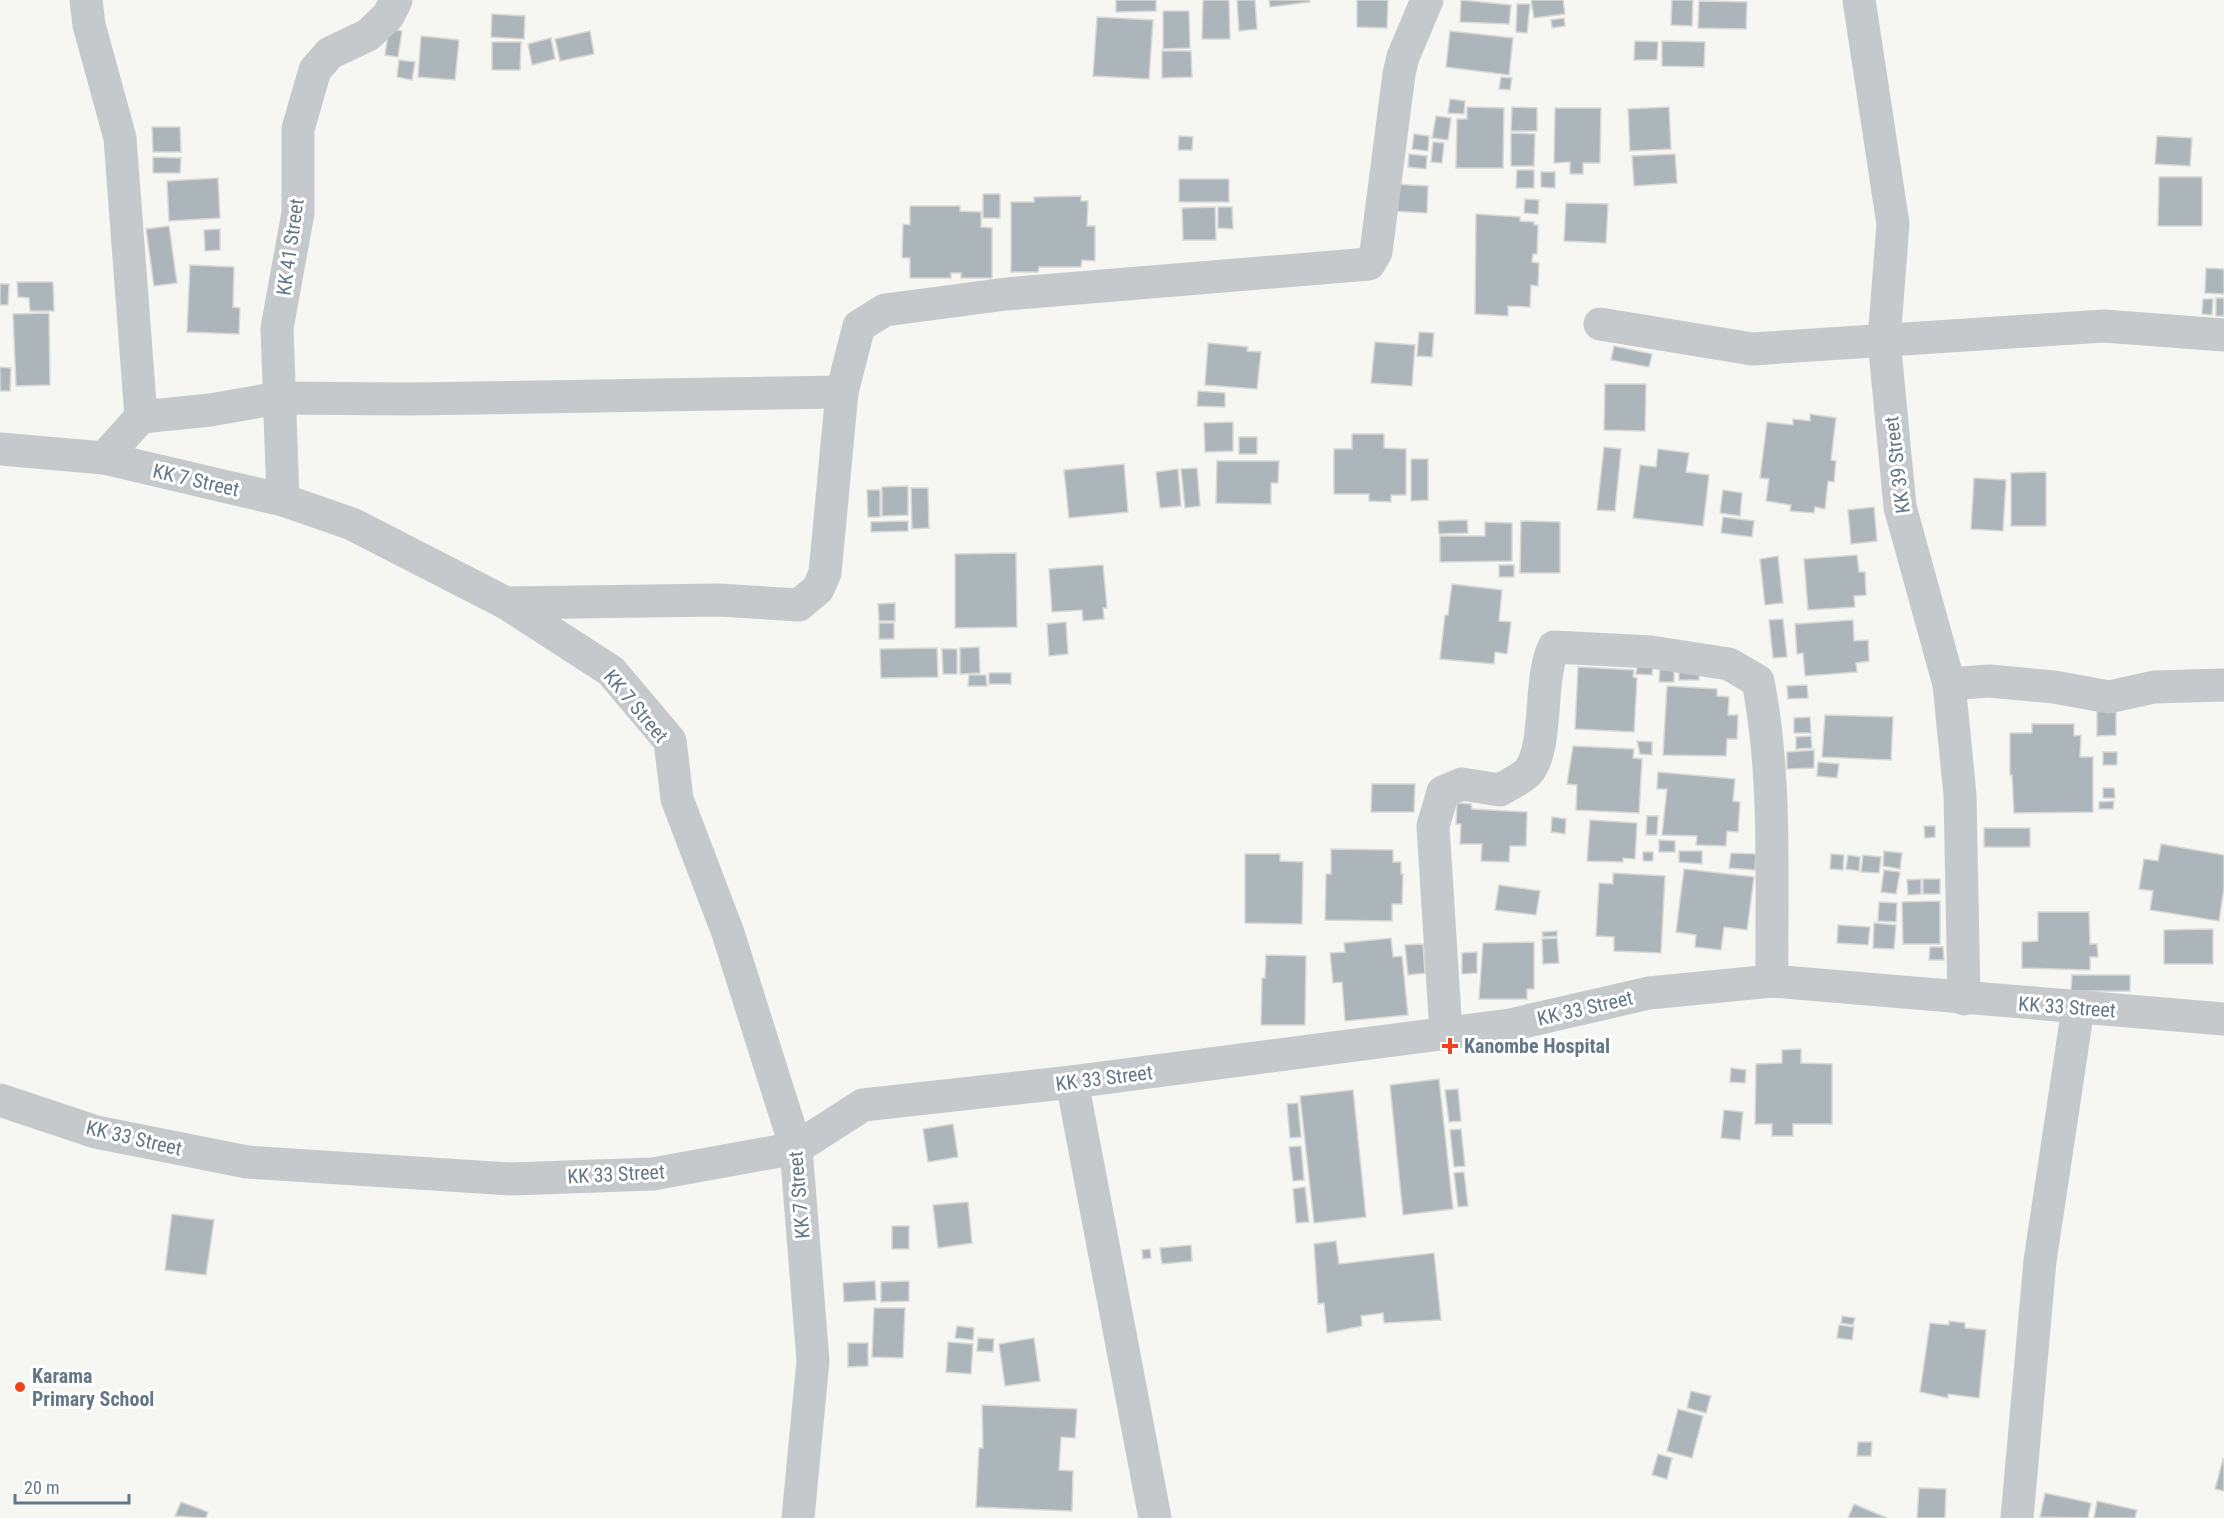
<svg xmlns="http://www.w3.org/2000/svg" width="2224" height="1518" font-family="'Roboto Condensed',sans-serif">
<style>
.building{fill:#acb5ba;stroke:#d8d8d5;stroke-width:1.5}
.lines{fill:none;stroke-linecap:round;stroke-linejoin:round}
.minor{stroke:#c5c9cc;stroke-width:33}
.poi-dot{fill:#f14418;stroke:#fff;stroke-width:2}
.labels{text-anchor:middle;stroke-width:6;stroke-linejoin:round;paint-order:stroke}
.street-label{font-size:20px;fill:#637786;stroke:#fff}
.poi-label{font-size:20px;font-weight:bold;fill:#637786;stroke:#fff;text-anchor:start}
</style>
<rect width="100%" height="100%" fill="#f6f6f2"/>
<!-- building -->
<g class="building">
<polygon points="1116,0 1156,0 1156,11 1116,12"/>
<polygon points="1203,0 1229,0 1230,39 1202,39"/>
<polygon points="1237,0 1255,0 1257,29 1239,31"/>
<polygon points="1269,0 1310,0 1310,2 1270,7"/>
<polygon points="1357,0 1388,0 1387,28 1357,27"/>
<polygon points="1461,0 1511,5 1509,24 1460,22"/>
<polygon points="1531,0 1563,0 1565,14 1534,18"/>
<polygon points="1672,0 1693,0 1692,26 1671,25"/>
<polygon points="1699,1 1747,2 1746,29 1698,28"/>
<polygon points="1517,4 1530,4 1527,33 1516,32"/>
<polygon points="1163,11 1189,11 1190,48 1163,49"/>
<polygon points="492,14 525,16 524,39 491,37"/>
<polygon points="1097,17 1153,20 1149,79 1093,76"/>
<polygon points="1564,18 1565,26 1552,28 1551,20"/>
<polygon points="389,29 402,31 398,57 385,55"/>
<polygon points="590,31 594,54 560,61 555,39"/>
<polygon points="1450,31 1513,38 1509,75 1446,67"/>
<polygon points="421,36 459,40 455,80 418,77"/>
<polygon points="551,38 555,59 532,65 528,44"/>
<polygon points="1635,41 1658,42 1657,60 1634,60"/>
<polygon points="1662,41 1705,42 1704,67 1662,66"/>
<polygon points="492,42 521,42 520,70 492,70"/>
<polygon points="1162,51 1191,51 1192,77 1162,78"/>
<polygon points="399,60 415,62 412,80 397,77"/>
<polygon points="1501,77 1512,78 1510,90 1499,89"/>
<polygon points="1450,99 1465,101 1464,114 1448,113"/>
<polygon points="1467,107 1504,108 1503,168 1456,168 1457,119 1467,119"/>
<polygon points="1512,107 1537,108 1537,131 1511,131"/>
<polygon points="1669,107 1671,149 1630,151 1628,109"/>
<polygon points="1555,108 1601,108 1600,163 1583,163 1583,174 1570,174 1570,162 1554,163"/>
<polygon points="1436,116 1451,118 1448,140 1432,138"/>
<polygon points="152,127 180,127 181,152 153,152"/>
<polygon points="1511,133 1535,134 1534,166 1511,166"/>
<polygon points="1414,134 1429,136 1428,151 1412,149"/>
<polygon points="1179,136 1193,137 1192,150 1178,150"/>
<polygon points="2157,136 2192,138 2190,166 2155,164"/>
<polygon points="1433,142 1444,143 1442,163 1431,162"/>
<polygon points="1409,154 1427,156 1426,169 1408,167"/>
<polygon points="1675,154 1677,183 1634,186 1632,156"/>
<polygon points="153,157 181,158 180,173 153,173"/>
<polygon points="1517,170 1534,170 1534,188 1516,188"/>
<polygon points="1541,172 1555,172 1555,188 1541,187"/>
<polygon points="2159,177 2202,177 2202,226 2158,226"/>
<polygon points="218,178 220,218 169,221 167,181"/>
<rect x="1179" y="179" width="50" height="23"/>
<polygon points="1393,184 1428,186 1427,213 1392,211"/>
<rect x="983" y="194" width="17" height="24"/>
<polygon points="1081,196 1081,201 1088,201 1087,226 1095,226 1095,261 1082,260 1081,267 1039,267 1038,272 1011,272 1011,202 1034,202 1034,197"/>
<polygon points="1525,199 1539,200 1538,214 1524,213"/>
<polygon points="1566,203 1608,204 1606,243 1564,241"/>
<polygon points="910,206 960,206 960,211 981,212 981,227 992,228 992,278 961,278 961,273 951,273 951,278 910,278 910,258 902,258 903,224 910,225"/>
<polygon points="1215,207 1216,240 1183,240 1182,208"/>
<polygon points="1218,207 1232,207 1233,229 1218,228"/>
<polygon points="1476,214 1520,217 1520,221 1534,222 1534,225 1538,225 1537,254 1533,254 1532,262 1539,263 1538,286 1531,285 1530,307 1508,306 1508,316 1475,314"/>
<polygon points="169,226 177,283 154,286 146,229"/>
<polygon points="220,229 220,250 205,251 204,230"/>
<polygon points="190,265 234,267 233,307 240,308 239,334 187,332"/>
<polygon points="2206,268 2224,269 2224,294 2205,293"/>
<polygon points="17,282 53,282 54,311 30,311 29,298 18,297"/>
<polygon points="0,284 9,284 8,305 0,305"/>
<rect x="2216" y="298" width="8" height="18"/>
<polygon points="2203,299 2213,299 2212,315 2202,314"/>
<polygon points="49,313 50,385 16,386 13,314"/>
<polygon points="1419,332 1434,333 1432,357 1417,356"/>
<polygon points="1375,342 1415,345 1412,386 1371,383"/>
<polygon points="1208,343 1248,347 1247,351 1261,352 1257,389 1205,385"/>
<polygon points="1614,346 1652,354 1649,367 1611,360"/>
<polygon points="0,367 11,368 10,391 0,391"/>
<polygon points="1605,384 1646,384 1645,431 1604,430"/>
<polygon points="1198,391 1225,393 1225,407 1197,406"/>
<polygon points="1810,414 1836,418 1831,460 1836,461 1834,482 1828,481 1825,509 1815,507 1814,513 1790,511 1791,505 1766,501 1769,479 1760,478 1767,422 1793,425 1793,419 1810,421"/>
<polygon points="1233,422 1233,451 1205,452 1204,423"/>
<polygon points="1352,434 1384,434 1384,448 1406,449 1406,495 1391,495 1391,502 1369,501 1369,494 1334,494 1334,449 1352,449"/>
<rect x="1239" y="437" width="18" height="17"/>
<polygon points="1604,447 1621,449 1615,511 1597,510"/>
<polygon points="1658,449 1689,453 1686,472 1709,475 1703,526 1633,518 1640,465 1656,467"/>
<polygon points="1411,459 1428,459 1428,500 1411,501"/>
<polygon points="1217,461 1279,461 1278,483 1271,483 1271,504 1216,503"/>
<polygon points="1124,464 1128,512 1069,518 1064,470"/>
<polygon points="1197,468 1200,506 1185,508 1181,469"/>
<polygon points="1178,469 1181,506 1160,508 1156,472"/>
<polygon points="2046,472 2046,526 2011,526 2011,473"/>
<polygon points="1974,478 2006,480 2003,531 1971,529"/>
<polygon points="908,486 908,515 882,516 882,487"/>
<polygon points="911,488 928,488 929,528 912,529"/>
<polygon points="867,490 880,490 880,517 868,517"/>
<polygon points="1723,490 1742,493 1740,516 1720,513"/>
<polygon points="1874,507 1877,541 1851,544 1848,510"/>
<polygon points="1723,517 1754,521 1752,537 1721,533"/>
<polygon points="1467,520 1468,533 1439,534 1438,521"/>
<polygon points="908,521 908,531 871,532 871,522"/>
<polygon points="1521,521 1560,522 1560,573 1520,573"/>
<polygon points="1485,522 1512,523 1512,561 1440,562 1440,536 1485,536"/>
<polygon points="1016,553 1017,627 955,628 955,554"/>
<polygon points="1857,555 1859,572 1865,572 1866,595 1854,596 1855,607 1808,610 1804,559"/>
<polygon points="1778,556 1783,603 1765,605 1760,559"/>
<polygon points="1103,565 1107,608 1103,608 1104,619 1083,621 1082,610 1052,612 1049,569"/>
<rect x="1499" y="565" width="15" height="12"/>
<polygon points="1452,584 1502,590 1499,621 1511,622 1507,654 1495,652 1494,664 1440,659 1445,615 1448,615"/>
<polygon points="895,603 895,621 879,621 878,604"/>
<polygon points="1783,619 1787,657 1773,658 1769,620"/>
<polygon points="1853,620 1854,641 1868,640 1869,661 1856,663 1857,672 1805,676 1803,653 1797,654 1795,624"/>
<polygon points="1066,622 1068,654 1049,656 1047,624"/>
<rect x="879" y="623" width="15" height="16"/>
<polygon points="979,647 980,673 960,674 960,648"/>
<polygon points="937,648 938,677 881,678 880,649"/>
<polygon points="942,649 957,649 957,674 943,674"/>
<polygon points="1638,660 1653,661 1652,675 1636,674"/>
<polygon points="1660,666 1674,667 1674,682 1659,682"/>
<polygon points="1578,667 1634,670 1633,677 1637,678 1634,732 1575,729"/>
<polygon points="1679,669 1699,670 1699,680 1679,680"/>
<rect x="989" y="673" width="22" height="11"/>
<polygon points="969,675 986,675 987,686 968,686"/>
<polygon points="1807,685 1808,698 1788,699 1787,686"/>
<polygon points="1667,686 1717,689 1717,696 1729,697 1728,715 1738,715 1737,739 1727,739 1726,756 1663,755"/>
<polygon points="2097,711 2116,711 2116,735 2097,736"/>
<polygon points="1825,715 1893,717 1891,760 1822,757"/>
<polygon points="1810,717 1811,733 1794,733 1794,718"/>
<polygon points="2032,724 2074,724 2074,736 2081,735 2080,757 2093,757 2093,812 2014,813 2012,775 2010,775 2010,733 2032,733"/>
<polygon points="1811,736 1812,748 1796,749 1796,737"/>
<polygon points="1637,741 1652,742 1652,755 1640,754"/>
<polygon points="1573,746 1634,749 1633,758 1642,759 1639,813 1576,810 1577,785 1567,784"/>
<polygon points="1814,750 1814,768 1787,769 1787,752"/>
<rect x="2103" y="752" width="14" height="13"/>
<polygon points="1818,762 1839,764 1837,778 1817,776"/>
<polygon points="1658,772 1735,779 1733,801 1740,802 1738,832 1727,831 1726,846 1696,845 1697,836 1662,835 1667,789 1657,789"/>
<polygon points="1372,784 1415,784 1414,812 1371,812"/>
<polygon points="2103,788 2114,788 2115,798 2103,798"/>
<polygon points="2114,801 2113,809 2099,809 2099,802"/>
<polygon points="1457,803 1471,804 1472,809 1527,812 1526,846 1510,846 1509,862 1481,861 1482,844 1460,844 1461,824 1456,824"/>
<polygon points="1647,816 1658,816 1657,835 1646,835"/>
<polygon points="1552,817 1566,819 1565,834 1551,832"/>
<polygon points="1590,820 1637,823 1635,859 1623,858 1623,862 1587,861"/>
<polygon points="1924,826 1935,826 1935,837 1925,838"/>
<rect x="1984" y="828" width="46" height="19"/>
<polygon points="1659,840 1675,841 1675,852 1659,852"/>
<polygon points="2161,844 2224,855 2224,888 2219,921 2150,910 2153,891 2139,889 2144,859 2158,861"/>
<polygon points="1331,849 1393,850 1393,862 1401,862 1401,874 1403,874 1402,904 1392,904 1392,921 1325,920 1326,874 1331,874"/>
<polygon points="1679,851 1702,851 1702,864 1679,862"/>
<polygon points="1884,851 1902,853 1900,869 1883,866"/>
<rect x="1643" y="852" width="10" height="9"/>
<polygon points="1731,853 1756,854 1755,870 1729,868"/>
<polygon points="1245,854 1280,854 1280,861 1303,862 1302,924 1245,923"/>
<polygon points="1831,854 1844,855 1843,870 1830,869"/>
<polygon points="1848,855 1860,857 1859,871 1846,869"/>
<polygon points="1863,855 1881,857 1879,873 1861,872"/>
<polygon points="1684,869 1754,877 1747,930 1724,927 1721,950 1695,947 1696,935 1676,932"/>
<polygon points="1884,870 1900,872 1896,894 1881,892"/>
<polygon points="1613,873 1665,876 1661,953 1614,951 1614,937 1596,936 1599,883 1613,884"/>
<polygon points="1921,879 1921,894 1908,895 1907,880"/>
<rect x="1923" y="879" width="17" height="15"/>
<polygon points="1499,885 1540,891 1536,915 1495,910"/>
<polygon points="1940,901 1940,944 1903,944 1902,902"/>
<polygon points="1879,902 1897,903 1896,922 1878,921"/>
<polygon points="2038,912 2089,912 2090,944 2097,944 2098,957 2090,957 2090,970 2022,968 2022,942 2038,941"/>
<polygon points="1874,923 1896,925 1894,949 1873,948"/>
<polygon points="1838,925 1870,927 1868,945 1837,943"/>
<polygon points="2213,929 2213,964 2164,964 2164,930"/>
<polygon points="1557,931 1557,936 1543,937 1542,932"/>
<polygon points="1391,938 1393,957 1402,956 1408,1015 1345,1021 1342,982 1333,983 1330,953 1345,952 1344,943"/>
<polygon points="1557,938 1559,963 1543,964 1542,939"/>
<polygon points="1534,942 1534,989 1527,989 1527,999 1479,999 1483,943"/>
<polygon points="1423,944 1425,973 1408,975 1405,945"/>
<polygon points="1930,947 1943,947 1944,960 1929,960"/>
<polygon points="1477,952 1477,973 1462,974 1462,953"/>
<polygon points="1266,955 1306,956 1305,1025 1261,1025 1262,978 1265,978"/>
<polygon points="2072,975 2130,975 2130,991 2071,991"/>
<polygon points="1801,1049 1801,1063 1832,1064 1832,1124 1793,1124 1793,1136 1772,1136 1772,1124 1755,1124 1756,1064 1782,1063 1782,1050"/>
<polygon points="1731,1068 1746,1070 1745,1083 1730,1082"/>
<polygon points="1439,1079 1453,1209 1403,1215 1390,1085"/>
<polygon points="1458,1089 1461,1121 1449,1122 1445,1090"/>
<polygon points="1353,1090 1366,1217 1314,1223 1300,1096"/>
<polygon points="1298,1103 1301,1137 1290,1138 1287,1104"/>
<polygon points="1724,1110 1743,1112 1740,1140 1721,1138"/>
<polygon points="953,1124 958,1157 928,1162 923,1129"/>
<polygon points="1461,1129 1465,1166 1454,1167 1450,1130"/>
<polygon points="1301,1146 1304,1180 1293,1181 1289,1147"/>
<polygon points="1464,1172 1468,1206 1458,1207 1454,1173"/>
<polygon points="1305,1187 1309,1222 1296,1223 1293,1189"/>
<polygon points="968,1202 972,1243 938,1248 933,1205"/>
<polygon points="172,1214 214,1220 206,1275 165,1270"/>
<rect x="892" y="1226" width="17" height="23"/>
<polygon points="1336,1241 1339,1264 1434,1253 1441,1320 1384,1323 1383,1313 1361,1316 1362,1326 1327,1333 1324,1303 1318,1304 1314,1244"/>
<polygon points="1191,1245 1192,1261 1162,1264 1160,1248"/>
<polygon points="1150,1249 1151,1258 1143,1259 1142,1250"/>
<polygon points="875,1281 876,1300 844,1302 843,1283"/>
<polygon points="909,1281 909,1301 881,1302 881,1282"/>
<polygon points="874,1308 905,1308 903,1358 872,1357"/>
<polygon points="1842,1316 1855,1318 1853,1325 1841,1323"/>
<polygon points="1949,1321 1965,1323 1965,1328 1986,1330 1979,1398 1948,1394 1948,1398 1920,1392 1930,1323 1949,1325"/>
<polygon points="1839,1325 1854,1327 1852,1340 1837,1338"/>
<polygon points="957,1326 974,1328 973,1340 955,1338"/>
<polygon points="978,1338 994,1339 993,1352 977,1351"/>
<polygon points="1034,1338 1040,1381 1005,1386 999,1344"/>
<polygon points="948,1342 973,1344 971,1374 946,1372"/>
<polygon points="848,1343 868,1343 868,1366 848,1367"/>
<polygon points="1691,1391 1711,1396 1706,1413 1687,1408"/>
<polygon points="982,1405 1077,1409 1075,1438 1061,1437 1059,1470 1073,1471 1072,1511 976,1507 979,1448 983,1448"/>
<polygon points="1678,1409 1703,1416 1692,1458 1667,1451"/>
<polygon points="1858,1442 1872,1442 1871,1456 1857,1456"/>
<polygon points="1658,1454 1672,1458 1667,1479 1652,1475"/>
<polygon points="2223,1459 2224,1460 2224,1491 2215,1489"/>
<polygon points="1919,1488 1946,1489 1945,1518 1917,1518"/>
<polygon points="2045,1493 2091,1503 2088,1518 2040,1517"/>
<polygon points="2097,1501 2137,1510 2135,1518 2094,1518"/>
<polygon points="181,1502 208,1512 206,1518 175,1516"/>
<polygon points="1854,1504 1887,1518 1848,1518"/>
</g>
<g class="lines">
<!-- minor -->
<g class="minor">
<polyline points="86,0 89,25 120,138 141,417 104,458"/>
<polyline points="1859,0 1893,224 1884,340 1900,507 1949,684 1960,795 1964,999"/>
<polyline points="1600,324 1752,349 2104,326 2224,335"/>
<polyline points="141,417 210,410 279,398 410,399 842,392"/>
<polyline points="0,449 104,458 283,500 352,524 506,603 611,671 670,741 677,799 728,933 796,1148 813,1361 798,1518"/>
<polyline points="283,500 277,328 298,213 298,129 315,70 330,53 368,35 388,16 396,0"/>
<polyline points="506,603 718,600 799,605 818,589 825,573 842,392 859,326 885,310 1006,294 1369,264 1376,252 1399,74 1403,57 1427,0"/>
<polyline points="1949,684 1989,681 2054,687 2109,697 2154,687 2224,685"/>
<path d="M1446 1033 1433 826 1443 792 1462 784 1500 790C1508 785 1521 779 1528 772 1549 748 1538 679 1554 647L1651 652 1729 664 1758 681C1777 779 1771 882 1772 981"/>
<polyline points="1072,1082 1155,1518"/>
<polyline points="0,1100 96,1132 247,1162 511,1179 653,1174 796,1148 863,1105 1072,1082 1510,1025 1649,993 1772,981 2224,1019"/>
<polyline points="2017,1518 2040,1261 2078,1008"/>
</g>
</g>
<!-- markers -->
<g class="poi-dot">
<path d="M1447 1037h6v6h6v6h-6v6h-6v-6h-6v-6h6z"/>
<circle cx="20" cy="1387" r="6"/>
</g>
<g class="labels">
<!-- street labels -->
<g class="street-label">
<text transform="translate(290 247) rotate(-82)" y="7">KK 41 Street</text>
<text transform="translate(1897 465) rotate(-97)" y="7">KK 39 Street</text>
<text transform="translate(196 480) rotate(13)" y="7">KK 7 Street</text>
<text transform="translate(636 706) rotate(50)" y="7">KK 7 Street</text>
<text transform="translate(2067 1007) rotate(4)" y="7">KK 33 Street</text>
<text transform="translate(1585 1008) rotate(-13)" y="7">KK 33 Street</text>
<text transform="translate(1104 1078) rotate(-7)" y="7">KK 33 Street</text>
<text transform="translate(134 1138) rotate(13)" y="7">KK 33 Street</text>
<text transform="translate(616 1174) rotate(-3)" y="7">KK 33 Street</text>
<text transform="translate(799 1195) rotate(-95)" y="7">KK 7 Street</text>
</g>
<!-- poi labels -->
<g class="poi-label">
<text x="1464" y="1053">Kanombe Hospital</text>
<text x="32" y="1383">Karama<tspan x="32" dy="23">Primary School</tspan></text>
</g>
</g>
<!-- scale -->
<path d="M15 1494v9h114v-9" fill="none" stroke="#637786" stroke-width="3"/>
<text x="24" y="1494" font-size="18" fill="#637786" stroke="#ffffff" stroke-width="4.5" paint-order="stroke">20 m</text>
</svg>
